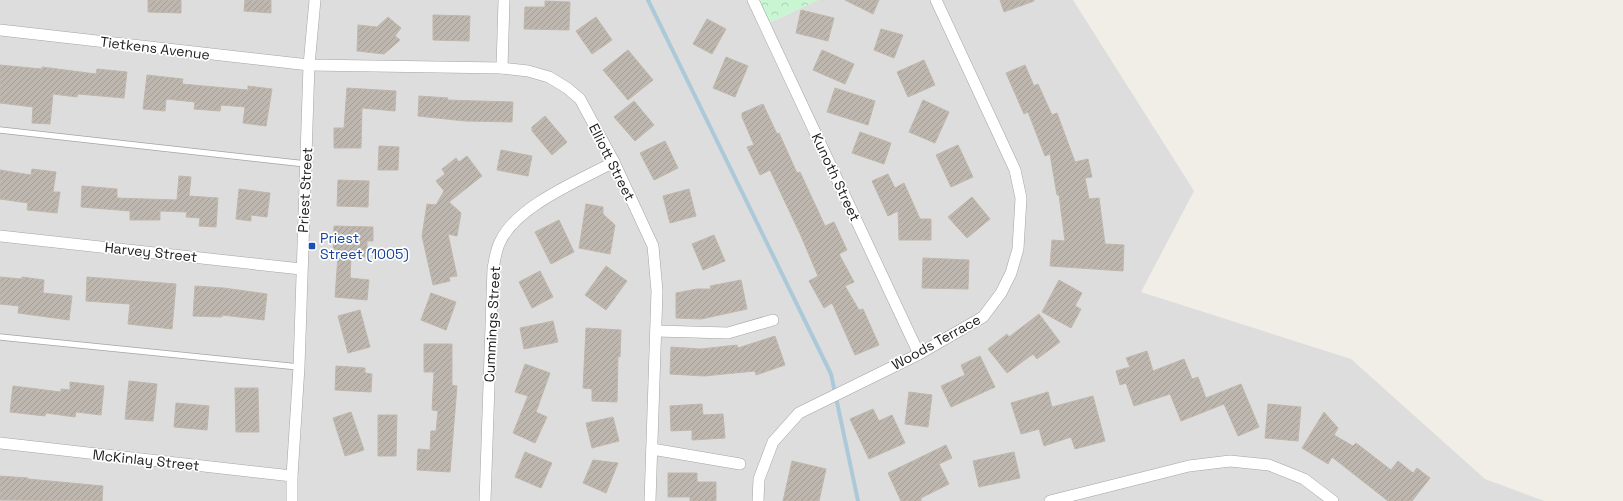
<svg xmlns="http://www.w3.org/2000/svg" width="1623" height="501" font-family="'Space Grotesk',sans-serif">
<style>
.residential{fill:#dedddd}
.park{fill:url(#park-crowns)}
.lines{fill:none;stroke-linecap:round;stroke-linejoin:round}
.stream{stroke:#acc9d9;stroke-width:4}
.building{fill:url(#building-hatch);stroke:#c0b7ab}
.service-casing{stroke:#a4a4a4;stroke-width:7}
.minor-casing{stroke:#a4a4a4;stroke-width:12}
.service{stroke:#fff;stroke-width:5.5}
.minor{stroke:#fff;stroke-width:11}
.transit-dot{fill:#1a4fb4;stroke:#fff;stroke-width:1.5}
.labels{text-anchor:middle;stroke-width:3.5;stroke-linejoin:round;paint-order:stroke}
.street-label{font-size:14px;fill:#202020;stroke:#fff}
.transit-label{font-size:14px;fill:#164399;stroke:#fff;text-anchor:start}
</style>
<defs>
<pattern id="park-crowns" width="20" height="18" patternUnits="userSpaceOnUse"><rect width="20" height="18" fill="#c9f5d2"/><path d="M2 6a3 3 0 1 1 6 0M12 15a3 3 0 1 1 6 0" fill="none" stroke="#acd2b4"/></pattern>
<pattern id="building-hatch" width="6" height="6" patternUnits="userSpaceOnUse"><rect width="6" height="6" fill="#bdb7b0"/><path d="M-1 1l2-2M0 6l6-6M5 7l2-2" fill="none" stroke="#a29d97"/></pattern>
</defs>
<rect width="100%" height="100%" fill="#f0eee7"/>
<!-- residential -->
<polygon class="residential" points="0,0 753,0 765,25 818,0 1073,0 1194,191 1141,292 1351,359 1485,479 1544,501 0,501"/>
<!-- park -->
<polygon class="park" points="753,0 818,0 765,25"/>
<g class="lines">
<!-- stream -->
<polyline class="stream" points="648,0 831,374 858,501"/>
</g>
<!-- building -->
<g class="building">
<polygon points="148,0 181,0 181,13 148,12"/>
<polygon points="245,0 271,0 271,13 244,11"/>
<polygon points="845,0 879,0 873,14"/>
<polygon points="1000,0 1034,0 1034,1 1004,12"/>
<polygon points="545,1 570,2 569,30 524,29 525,7 545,7"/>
<polygon points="801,10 834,18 828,41 796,33"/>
<polygon points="433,15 470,16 469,41 433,40"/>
<polygon points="388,17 401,28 395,36 400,40 384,54 357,51 358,25 377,27"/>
<polygon points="596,17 612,40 592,54 576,31"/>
<polygon points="707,19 726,29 712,54 693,44"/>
<polygon points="881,29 903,35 894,58 874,50"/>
<polygon points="628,50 653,80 628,100 603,70"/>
<polygon points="822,50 854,64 845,84 813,70"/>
<polygon points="726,57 748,66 735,97 713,88"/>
<polygon points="924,60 935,85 908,97 897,72"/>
<polygon points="0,65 42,69 42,67 96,74 97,69 127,72 124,98 78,94 77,97 53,94 50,124 32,123 33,107 0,103"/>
<polygon points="1025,65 1034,86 1038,84 1052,115 1057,113 1075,162 1088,159 1092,177 1085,178 1089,199 1099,198 1105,244 1124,245 1123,271 1050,266 1052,240 1065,241 1059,195 1057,195 1050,154 1045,156 1028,112 1024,114 1006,73"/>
<polygon points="147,75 183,79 182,84 248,90 248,86 272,89 266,126 243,123 245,107 221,105 220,111 194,109 195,102 166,99 165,111 143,109"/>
<polygon points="347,88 396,91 395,111 362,108 361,148 334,148 334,128 344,128"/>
<polygon points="835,88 875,101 868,125 827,112"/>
<polygon points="419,96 448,98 447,100 513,102 512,122 465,121 418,116"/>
<polygon points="923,100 949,112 935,143 909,132"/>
<polygon points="634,101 654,125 635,141 614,117"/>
<polygon points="763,104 777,134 779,133 797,173 800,172 825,226 834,222 847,250 839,254 854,282 845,286 859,310 863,309 879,345 855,355 832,303 824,308 809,281 818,276 801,236 770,170 760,175 747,147 754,145 742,117 742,113"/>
<polygon points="545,116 567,142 552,155 532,131 532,127"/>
<polygon points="860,132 891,143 884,164 852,153"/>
<polygon points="665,141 678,168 654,180 640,153"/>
<polygon points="958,145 973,177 951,187 936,155"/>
<polygon points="379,146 399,147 398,170 378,170"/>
<polygon points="501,150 532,156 528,176 497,170"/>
<polygon points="467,156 482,176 449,202 461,213 457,236 448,234 457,276 449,277 450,281 433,285 422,236 427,204 436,205 444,191 436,181 445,174 442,169 456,158 459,162"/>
<polygon points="32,169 56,172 53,192 60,192 57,213 27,210 28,203 0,199 0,170 31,175"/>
<polygon points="888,174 895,188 904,183 920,219 931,219 931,240 899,240 898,211 888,216 872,181"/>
<polygon points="179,176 191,177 189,196 218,198 216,227 199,226 200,218 186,217 187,212 160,211 160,220 130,220 130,211 81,207 82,186 117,189 117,198 177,200"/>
<polygon points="338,180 369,181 368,207 337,206"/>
<polygon points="239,189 270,193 267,217 251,215 251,221 236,219"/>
<polygon points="689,189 696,216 670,223 663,196"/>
<polygon points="972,197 990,219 967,238 948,217"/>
<polygon points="586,204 603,207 603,214 615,225 610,254 579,248"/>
<polygon points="559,220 574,252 551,264 535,232"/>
<polygon points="334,226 373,227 373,241 367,241 367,257 351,257 350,278 369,280 367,300 335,297 338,256 333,256"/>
<polygon points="714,235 725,261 703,270 692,244"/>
<polygon points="923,258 969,260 968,289 922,288"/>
<polygon points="606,266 627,281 606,310 585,295"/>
<polygon points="540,271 553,297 532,308 519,282"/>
<polygon points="0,277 22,279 22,277 44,280 43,293 72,296 69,320 18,313 19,306 0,304"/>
<polygon points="87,277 176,284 172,329 128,324 130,304 86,301"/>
<polygon points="741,280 747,309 701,319 676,318 676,293 697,289 711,289 710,286"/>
<polygon points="1059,280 1082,293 1075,306 1081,309 1071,328 1042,312"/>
<polygon points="195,286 224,288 267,294 264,320 222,315 222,317 193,316"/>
<polygon points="431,293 456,302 446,330 421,320"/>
<polygon points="360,310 370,347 348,353 338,316"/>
<polygon points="1039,314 1060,342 1037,359 1033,354 1007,373 988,349 1007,334 1009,337"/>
<polygon points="553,321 558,342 524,349 520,328"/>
<polygon points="586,328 621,330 620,357 618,356 617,402 592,401 592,389 583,388"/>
<polygon points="775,336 785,365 756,375 755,371 704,376 670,374 671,347 701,349 737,345 738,348"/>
<polygon points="424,344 452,344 452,385 457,386 450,472 417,470 418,449 430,450 431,431 436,431 438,411 432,410 434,372 424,372"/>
<polygon points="1147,351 1153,371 1184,359 1192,379 1198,377 1206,398 1241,384 1259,427 1238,436 1224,404 1181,421 1170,394 1134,406 1126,383 1120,385 1116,371 1130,367 1126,358"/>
<polygon points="980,356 995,387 951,407 941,386 965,375 961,365"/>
<polygon points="525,364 550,373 536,412 547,417 535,443 513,433 528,396 515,392"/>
<polygon points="336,366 365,368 365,373 372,374 371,392 335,390"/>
<polygon points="129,381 157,384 153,421 125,419"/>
<polygon points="70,382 104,386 101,415 76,412 75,417 46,413 45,416 10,412 13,386 61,392 61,389 70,390"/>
<polygon points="235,388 258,388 259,432 236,432"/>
<polygon points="909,392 932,395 928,427 905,424"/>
<polygon points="1048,392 1052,407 1093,396 1105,441 1075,449 1071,437 1044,446 1039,429 1021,434 1011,403"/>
<polygon points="176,403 209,406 207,430 174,427"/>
<polygon points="702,404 703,415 723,414 725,438 692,440 692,430 671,431 670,406"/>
<polygon points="1268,404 1301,407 1298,441 1265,438"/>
<polygon points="873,409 879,421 892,415 905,443 869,459 850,419"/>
<polygon points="351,412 364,450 345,456 333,418"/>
<polygon points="1324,412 1338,428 1334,435 1353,446 1356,443 1391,470 1398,461 1413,473 1417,468 1430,478 1412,501 1388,501 1332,457 1328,464 1302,448"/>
<polygon points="378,415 397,415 396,456 378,456"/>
<polygon points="613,417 619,441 592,448 586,423"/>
<polygon points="946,445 952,458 939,464 949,484 921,498 921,501 901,501 888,473"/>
<polygon points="525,452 552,463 541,488 515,477"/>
<polygon points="1014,452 1020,478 979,487 973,461"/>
<polygon points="593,460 618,463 606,493 583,483"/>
<polygon points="792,461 826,469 819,501 783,501"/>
<polygon points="668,473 697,473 697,482 716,482 716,501 690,501 690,497 668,497"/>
<polygon points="0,476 28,478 28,479 103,486 102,501 0,500"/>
</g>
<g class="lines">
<!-- service casing -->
<g class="service-casing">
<g id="service">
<polyline points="0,130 306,164"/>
<polyline points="0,337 299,367"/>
</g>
</g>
<!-- minor casing -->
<g class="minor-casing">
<g id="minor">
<polyline points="753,0 919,354"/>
<polyline points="0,30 309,65 502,68 528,71 549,77 567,88 580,99 614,162 653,246 657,291 650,501"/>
<polyline points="502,68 504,0"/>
<polyline points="0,236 301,269"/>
<polyline points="656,331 728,333 773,320"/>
<polyline points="0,443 292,476"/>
<polyline points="652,449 740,464"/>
<polyline points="292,501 292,476 299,367 309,65 315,0"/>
<path d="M485 501 493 268C495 260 496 249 500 242 516 206 580 180 614 162"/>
<polyline points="758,501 759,479 773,442 799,413 919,354 983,317 1001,293 1011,273 1018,249 1021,198 1015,170 936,0"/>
<polyline points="1050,501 1189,466 1230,461 1269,465 1304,479 1333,501"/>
</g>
</g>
<!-- service -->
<use href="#service" class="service"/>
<!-- minor -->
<use href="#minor" class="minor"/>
</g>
<!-- markers -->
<rect class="transit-dot" x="308" y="242" width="8" height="8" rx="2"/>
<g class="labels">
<!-- street labels -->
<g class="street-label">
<text transform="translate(155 48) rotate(7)" y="5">Tietkens Avenue</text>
<text transform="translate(612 162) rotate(63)" y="5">Elliott Street</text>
<text transform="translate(836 177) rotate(65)" y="5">Kunoth Street</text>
<text transform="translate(305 190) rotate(-87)" y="5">Priest Street</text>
<text transform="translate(151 252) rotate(6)" y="5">Harvey Street</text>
<text transform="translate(492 324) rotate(-87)" y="5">Cummings Street</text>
<text transform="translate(936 342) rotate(-29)" y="5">Woods Terrace</text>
<text transform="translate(146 460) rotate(6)" y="5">McKinlay Street</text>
</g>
<!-- transit labels -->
<g class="transit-label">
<text x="320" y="243">Priest<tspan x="320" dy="16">Street (1005)</tspan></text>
</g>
</g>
</svg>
